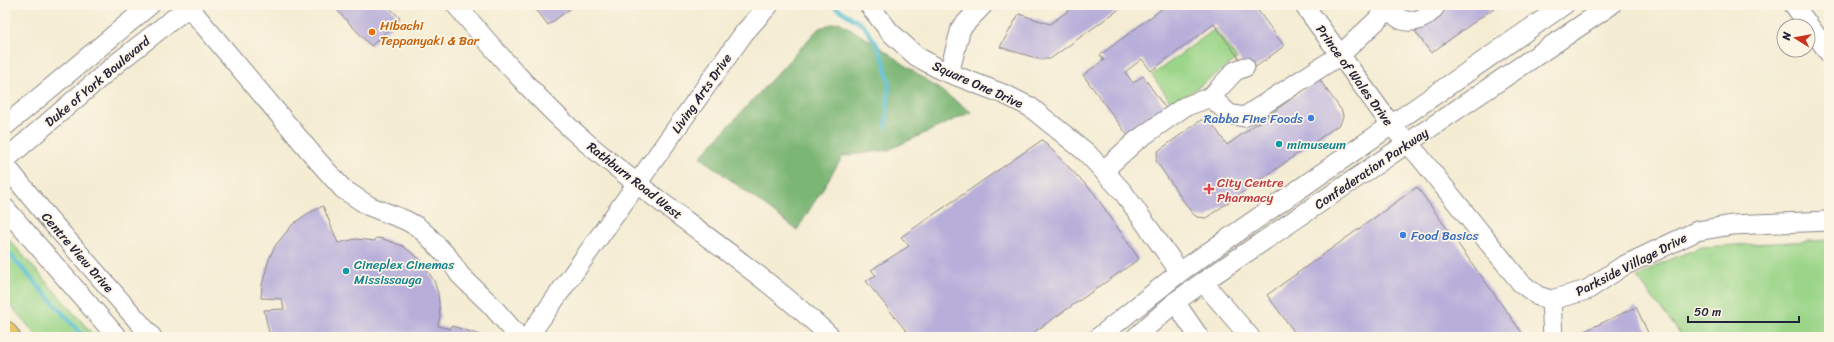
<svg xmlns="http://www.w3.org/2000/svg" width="1834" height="342" font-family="Sriracha,sans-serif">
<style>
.green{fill:#9bd589;stroke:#5e7c62}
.forest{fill:#7cb675;stroke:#4f6c58}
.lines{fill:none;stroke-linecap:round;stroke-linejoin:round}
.stream{stroke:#55bed2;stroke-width:4.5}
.building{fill:#b7aeda}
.minor-casing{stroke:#8b8787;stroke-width:21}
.highway-casing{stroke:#8b8787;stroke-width:24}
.minor{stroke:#fff;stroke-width:19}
.highway{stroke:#eac669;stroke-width:22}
.food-dot{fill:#e8710a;stroke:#fcf5e5;stroke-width:1.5}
.shop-dot{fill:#3f7fe0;stroke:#fcf5e5;stroke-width:1.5}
.culture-dot{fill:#0f9aa8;stroke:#fcf5e5;stroke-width:1.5}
.health-dot{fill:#e0444e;stroke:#fcf5e5;stroke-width:1.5}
.labels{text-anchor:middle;stroke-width:3.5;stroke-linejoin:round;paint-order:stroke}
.food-label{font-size:13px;fill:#c56008;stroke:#fcf5e5;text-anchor:start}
.street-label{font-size:13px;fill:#22223b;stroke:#fcf5e5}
.shop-label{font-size:13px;fill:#366cbe;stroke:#fcf5e5;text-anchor:end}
.culture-label{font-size:13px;fill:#0d838f;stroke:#fcf5e5;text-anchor:start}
.health-label{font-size:13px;fill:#be3a42;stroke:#fcf5e5;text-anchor:start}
</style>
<rect width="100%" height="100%" fill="#fcf5e5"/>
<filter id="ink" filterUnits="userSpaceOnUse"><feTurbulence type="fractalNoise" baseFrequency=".025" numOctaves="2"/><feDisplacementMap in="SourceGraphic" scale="8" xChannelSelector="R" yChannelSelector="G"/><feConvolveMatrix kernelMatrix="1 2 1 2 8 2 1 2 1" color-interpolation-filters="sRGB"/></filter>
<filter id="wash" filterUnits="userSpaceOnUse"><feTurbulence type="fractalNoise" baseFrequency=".012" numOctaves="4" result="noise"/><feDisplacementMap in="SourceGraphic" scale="16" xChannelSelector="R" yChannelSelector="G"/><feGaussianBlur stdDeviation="0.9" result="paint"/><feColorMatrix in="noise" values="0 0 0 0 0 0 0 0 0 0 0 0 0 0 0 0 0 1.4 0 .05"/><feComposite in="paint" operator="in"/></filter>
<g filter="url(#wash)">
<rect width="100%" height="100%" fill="#f4ecd3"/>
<!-- green -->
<g class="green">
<polygon points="1215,29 1237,59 1173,105 1152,75"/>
<polygon points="5,235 95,337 38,337 5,299 5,285 10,279 5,274"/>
<polygon points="1829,240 1829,337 1683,337 1637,278 1659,264 1701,247"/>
</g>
<!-- forest -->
<polygon class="forest" points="839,22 877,45 971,112 888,150 843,156 797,230 700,157 819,28"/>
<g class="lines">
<!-- stream -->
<g class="stream">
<polyline points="832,5 863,25 876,43 884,61 889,82 886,127"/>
<polyline points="5,249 84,337"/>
</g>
</g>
<g id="blocks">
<!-- building -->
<g class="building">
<polygon points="332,5 387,5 400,18 371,46"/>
<polygon points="533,5 575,5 548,25"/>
<polygon points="1076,5 1125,5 1050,59 1039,59 1000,47 1019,14 1050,24"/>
<polygon points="1167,5 1254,5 1284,46 1249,72 1214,24 1151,71 1142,59 1125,72 1133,83 1143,76 1166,109 1129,137 1083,75 1104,60 1100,55"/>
<polygon points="1449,5 1498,5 1431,53 1414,30"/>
<polygon points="1319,79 1342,111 1343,117 1340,124 1206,218 1197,217 1192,213 1156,161 1158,151 1201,120 1211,122 1227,145"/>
<polygon points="1042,140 1094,193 1139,259 1027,337 911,337 866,281 876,275 871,270 909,246 901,237"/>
<polygon points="1417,187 1525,337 1298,337 1267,295"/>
<polygon points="323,206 338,243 356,239 375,241 376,238 383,239 403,246 420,259 434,281 438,293 440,316 438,326 450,329 452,326 487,337 270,337 264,310 284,309 282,299 261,298 262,285 269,259 275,246 292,225 307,214"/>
<polygon points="1636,307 1650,337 1572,337"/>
</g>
</g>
</g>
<g filter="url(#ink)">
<use href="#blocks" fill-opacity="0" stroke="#8b8787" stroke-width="1"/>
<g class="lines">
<!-- minor casing -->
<g class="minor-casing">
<g id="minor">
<polyline points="187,5 318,161 343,189 369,206 405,220 418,227 428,236 448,257 460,275 491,305 519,337"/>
<path d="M456 5C497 53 539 102 587 143 666 211 755 266 831 337"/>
<polyline points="869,5 890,32 916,56 941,70 1006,95 1030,107 1087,153 1123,192 1180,272"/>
<polyline points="1304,5 1391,125 1420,157 1521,283 1538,296 1551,300 1587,290 1623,266 1697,231 1732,225 1829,221"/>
<path d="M1389 5C1397 29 1425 24 1436 5"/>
<polyline points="1794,5 1829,53"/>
<polyline points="949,73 961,28 983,5"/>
<polyline points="1211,97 1229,114 1244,117 1340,55 1390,8"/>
<polyline points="5,126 150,5"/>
<polyline points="5,160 117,63 191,5"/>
<polyline points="5,165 49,219 152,337"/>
<polyline points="1104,170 1136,141 1184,107 1211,97 1235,71 1245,67"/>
<polyline points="5,208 117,337"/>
<polyline points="1203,282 1250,337"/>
<polyline points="1551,300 1553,337"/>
<polyline points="1175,302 1199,337"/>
<polyline points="528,337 744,33 769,5"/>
<polyline points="1099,337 1180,272 1564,5"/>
<polyline points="1136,337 1175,302 1203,282 1611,5"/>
</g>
</g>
<!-- highway casing -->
<g class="highway-casing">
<polyline id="highway" points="5,332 9,337"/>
</g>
<!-- minor -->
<use href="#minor" class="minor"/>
<!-- highway -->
<use href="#highway" class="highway"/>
</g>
</g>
<!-- markers -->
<circle class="food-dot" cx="372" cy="32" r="4"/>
<g class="shop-dot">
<circle cx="1311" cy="118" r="4"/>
<circle cx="1403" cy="235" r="4"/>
</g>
<g class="culture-dot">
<circle cx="1279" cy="144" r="4"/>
<circle cx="346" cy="271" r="4"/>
</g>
<path class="health-dot" d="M1207 183h4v4h4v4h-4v4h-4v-4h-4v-4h4z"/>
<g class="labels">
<!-- food labels -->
<g class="food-label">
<text x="380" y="30">Hibachi<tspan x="380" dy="15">Teppanyaki &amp; Bar</tspan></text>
</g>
<!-- street labels -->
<g class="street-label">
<text transform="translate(1355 75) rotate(54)" y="5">Prince of Wales Drive</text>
<text transform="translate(97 81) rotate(-40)" y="5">Duke of York Boulevard</text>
<text transform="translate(978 84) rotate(24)" y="5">Square One Drive</text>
<text transform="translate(701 93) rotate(-55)" y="5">Living Arts Drive</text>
<text transform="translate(1371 168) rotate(-34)" y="5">Confederation Parkway</text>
<text transform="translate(635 180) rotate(38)" y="5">Rathburn Road West</text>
<text transform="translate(78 252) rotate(49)" y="5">Centre View Drive</text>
<text transform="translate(1631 264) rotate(-27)" y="5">Parkside Village Drive</text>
</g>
<!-- shop labels -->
<g class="shop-label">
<text x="1303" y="123">Rabba Fine Foods</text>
<text x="1411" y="240" text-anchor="start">Food Basics</text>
</g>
<!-- culture labels -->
<g class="culture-label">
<text x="1287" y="149">mimuseum</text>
<text x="354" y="269">Cineplex Cinemas<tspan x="354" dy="15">Mississauga</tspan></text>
</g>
<!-- health labels -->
<g class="health-label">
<text x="1217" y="187">City Centre<tspan x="1217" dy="15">Pharmacy</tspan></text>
</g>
</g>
<!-- margin -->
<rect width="1834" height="342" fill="none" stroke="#fcf5e5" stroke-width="20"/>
<!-- north arrow -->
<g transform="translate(1796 38) rotate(281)"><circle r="19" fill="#fcf5e5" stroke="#a5a1a1"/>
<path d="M0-3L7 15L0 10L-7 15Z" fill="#c8321e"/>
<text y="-6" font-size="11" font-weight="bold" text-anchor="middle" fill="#22223b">N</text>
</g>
<!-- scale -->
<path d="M1688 316v6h111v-6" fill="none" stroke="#22223b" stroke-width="2"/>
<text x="1694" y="316" font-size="12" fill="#22223b" stroke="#fcf5e5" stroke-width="3" paint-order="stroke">50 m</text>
</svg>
